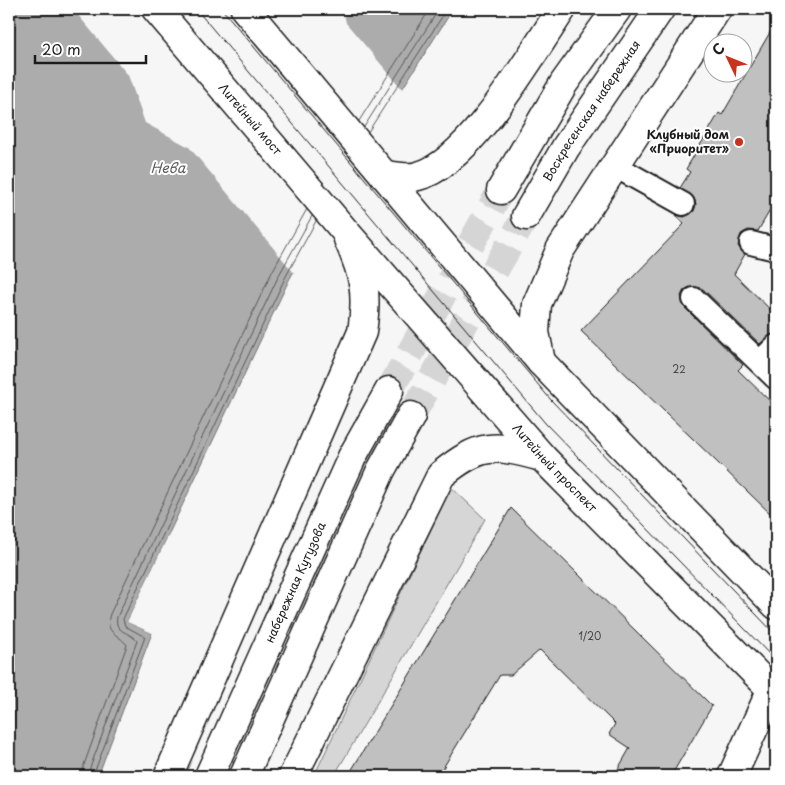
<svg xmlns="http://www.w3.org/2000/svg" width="785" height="785" font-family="'Playpen Sans',sans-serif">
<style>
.green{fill:#d6d6d6;stroke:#797979}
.water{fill:#acacac;stroke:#727272}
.pier{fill:#f6f6f6}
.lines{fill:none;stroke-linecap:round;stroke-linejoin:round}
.shore{stroke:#565656;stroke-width:1}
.building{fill:#c0c0c0;stroke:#1c1c1c}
.secondary-tunnel{stroke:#d5d5d5;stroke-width:28;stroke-dasharray:28 14;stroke-linecap:butt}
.lane-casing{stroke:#1c1c1c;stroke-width:26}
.secondary-casing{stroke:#1c1c1c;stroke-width:31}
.primary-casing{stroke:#1c1c1c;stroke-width:31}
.lane{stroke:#fff;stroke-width:22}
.secondary{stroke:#fff;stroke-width:28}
.primary{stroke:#fff;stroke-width:28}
.tram{stroke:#1c1c1c;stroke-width:1}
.poi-dot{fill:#c8321e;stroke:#fff;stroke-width:2}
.labels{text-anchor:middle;stroke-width:4;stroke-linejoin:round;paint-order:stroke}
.number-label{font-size:10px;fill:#454545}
.street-label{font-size:12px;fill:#1c1c1c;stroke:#fff}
.poi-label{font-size:12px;font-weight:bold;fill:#1c1c1c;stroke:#fff;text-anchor:end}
.water-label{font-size:14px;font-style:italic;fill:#5d5d5d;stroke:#fff}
</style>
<rect width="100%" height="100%" fill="#f6f6f6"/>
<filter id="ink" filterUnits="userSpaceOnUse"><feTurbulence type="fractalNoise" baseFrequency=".02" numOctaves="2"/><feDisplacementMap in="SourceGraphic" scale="10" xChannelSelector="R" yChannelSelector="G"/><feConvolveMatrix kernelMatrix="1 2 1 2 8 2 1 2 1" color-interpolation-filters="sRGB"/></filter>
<g filter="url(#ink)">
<!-- green -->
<polygon class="green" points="451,487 485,519 334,776 314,776"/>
<!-- water -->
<polygon class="water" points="9,9 453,9 345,179 289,280 127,622 152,633 98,776 9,776"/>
<!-- pier -->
<g class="pier">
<polygon points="73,9 343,9 346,23 403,90 347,181 295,274 189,147 145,123 128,75"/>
<polygon points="170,532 172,533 130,621 153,631 152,633 127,622"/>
</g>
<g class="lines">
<!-- shore -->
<g class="shore">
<polyline points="359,121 430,9"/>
<polyline points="364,127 439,9"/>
<polyline points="368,132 447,9"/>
<path d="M80 776 127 645C118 633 104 634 110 614L272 272 307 209"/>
<path d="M87 776 137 641C129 631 114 633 117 617L279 275 312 216"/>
<polyline points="93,776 145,637 125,626 123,619 285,278 316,221"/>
</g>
</g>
<!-- building -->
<g class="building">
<polygon points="776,22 776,200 758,231 748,230 741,234 738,246 745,254 734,274 776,315 776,331 760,344 703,289 690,287 684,290 681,296 685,308 743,365 738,370 776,407 776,519 581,331 684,224 676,215 684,217 694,211 696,204 694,198 680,188 690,172 686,169 719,113 722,115"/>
<polygon points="511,508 712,706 671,776 614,776 630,748 609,734 615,724 540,650 511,675 500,675 438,776 348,776"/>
</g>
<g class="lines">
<!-- secondary-tunnel -->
<g class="secondary-tunnel">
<polyline points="389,391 501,190"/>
<polyline points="411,416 526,216"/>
</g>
<!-- lane casing -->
<g class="lane-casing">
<g id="lane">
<polyline points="615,166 683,204"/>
<polyline points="751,243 775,249"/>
<polyline points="694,299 776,378"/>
<polyline points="760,362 776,346"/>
</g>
</g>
<!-- secondary casing -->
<g class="secondary-casing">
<g id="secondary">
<path d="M384 175C395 176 409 179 418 176 470 163 532 53 562 9"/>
<polyline points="501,190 564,83 617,9"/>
<path id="s1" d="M526 216 566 147 660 9"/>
<polyline points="541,362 535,332 537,304 560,250 717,9"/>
<path d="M168 776 362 332C368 292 364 275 348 239"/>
<path id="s2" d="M209 776 352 457 389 391"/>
<polyline points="244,776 381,470 411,416"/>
<path d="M293 776 441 475C480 443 494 444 542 457"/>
<polyline points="732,776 776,680"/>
</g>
</g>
<!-- primary casing -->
<g class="primary-casing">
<g id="primary">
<path id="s3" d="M156 9 344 230 542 457 776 694"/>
<polyline points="245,9 541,362 776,605"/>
</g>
</g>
<!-- lane -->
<use href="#lane" class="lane"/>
<!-- secondary -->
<use href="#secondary" class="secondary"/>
<!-- primary -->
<use href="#primary" class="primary"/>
<!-- tram -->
<g class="tram">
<polyline points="196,9 546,424 776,661"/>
<polyline points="222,9 551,400 776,635"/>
</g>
</g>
</g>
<!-- markers -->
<circle class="poi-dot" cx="739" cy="142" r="5"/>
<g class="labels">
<!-- number labels -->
<g class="number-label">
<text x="679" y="373">22</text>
<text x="590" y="640">1/20</text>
</g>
<!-- street labels -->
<g class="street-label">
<text dy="4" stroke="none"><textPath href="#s1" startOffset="124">Воскресенская набережная</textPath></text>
<text dy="4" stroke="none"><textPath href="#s3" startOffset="145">Литейный мост</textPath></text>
<text dy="4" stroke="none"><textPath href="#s3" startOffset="608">Литейный проспект</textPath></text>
<text dy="4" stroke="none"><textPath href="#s2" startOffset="212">набережная Кутузова</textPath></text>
</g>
<!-- poi labels -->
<g class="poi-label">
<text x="729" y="139">Клубный дом<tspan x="729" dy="14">«Приоритет»</tspan></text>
</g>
<!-- water labels -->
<g class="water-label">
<text x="168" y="173">Нева</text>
</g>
</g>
<!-- margin -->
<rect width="785" height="785" fill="none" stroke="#fff" stroke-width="30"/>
<rect x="15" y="15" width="755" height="755" fill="none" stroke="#1c1c1c" stroke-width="2" filter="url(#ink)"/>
<!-- north arrow -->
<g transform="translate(728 58) rotate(313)"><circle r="24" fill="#ffffff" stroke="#a4a4a4"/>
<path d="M0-4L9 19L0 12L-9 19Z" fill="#c8321e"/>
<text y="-8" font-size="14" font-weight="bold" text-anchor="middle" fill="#1c1c1c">С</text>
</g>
<!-- scale -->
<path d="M35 55v8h111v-8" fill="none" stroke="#1c1c1c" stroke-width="2.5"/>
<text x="42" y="55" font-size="15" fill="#1c1c1c" stroke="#ffffff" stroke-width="4" paint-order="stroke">20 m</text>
</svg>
